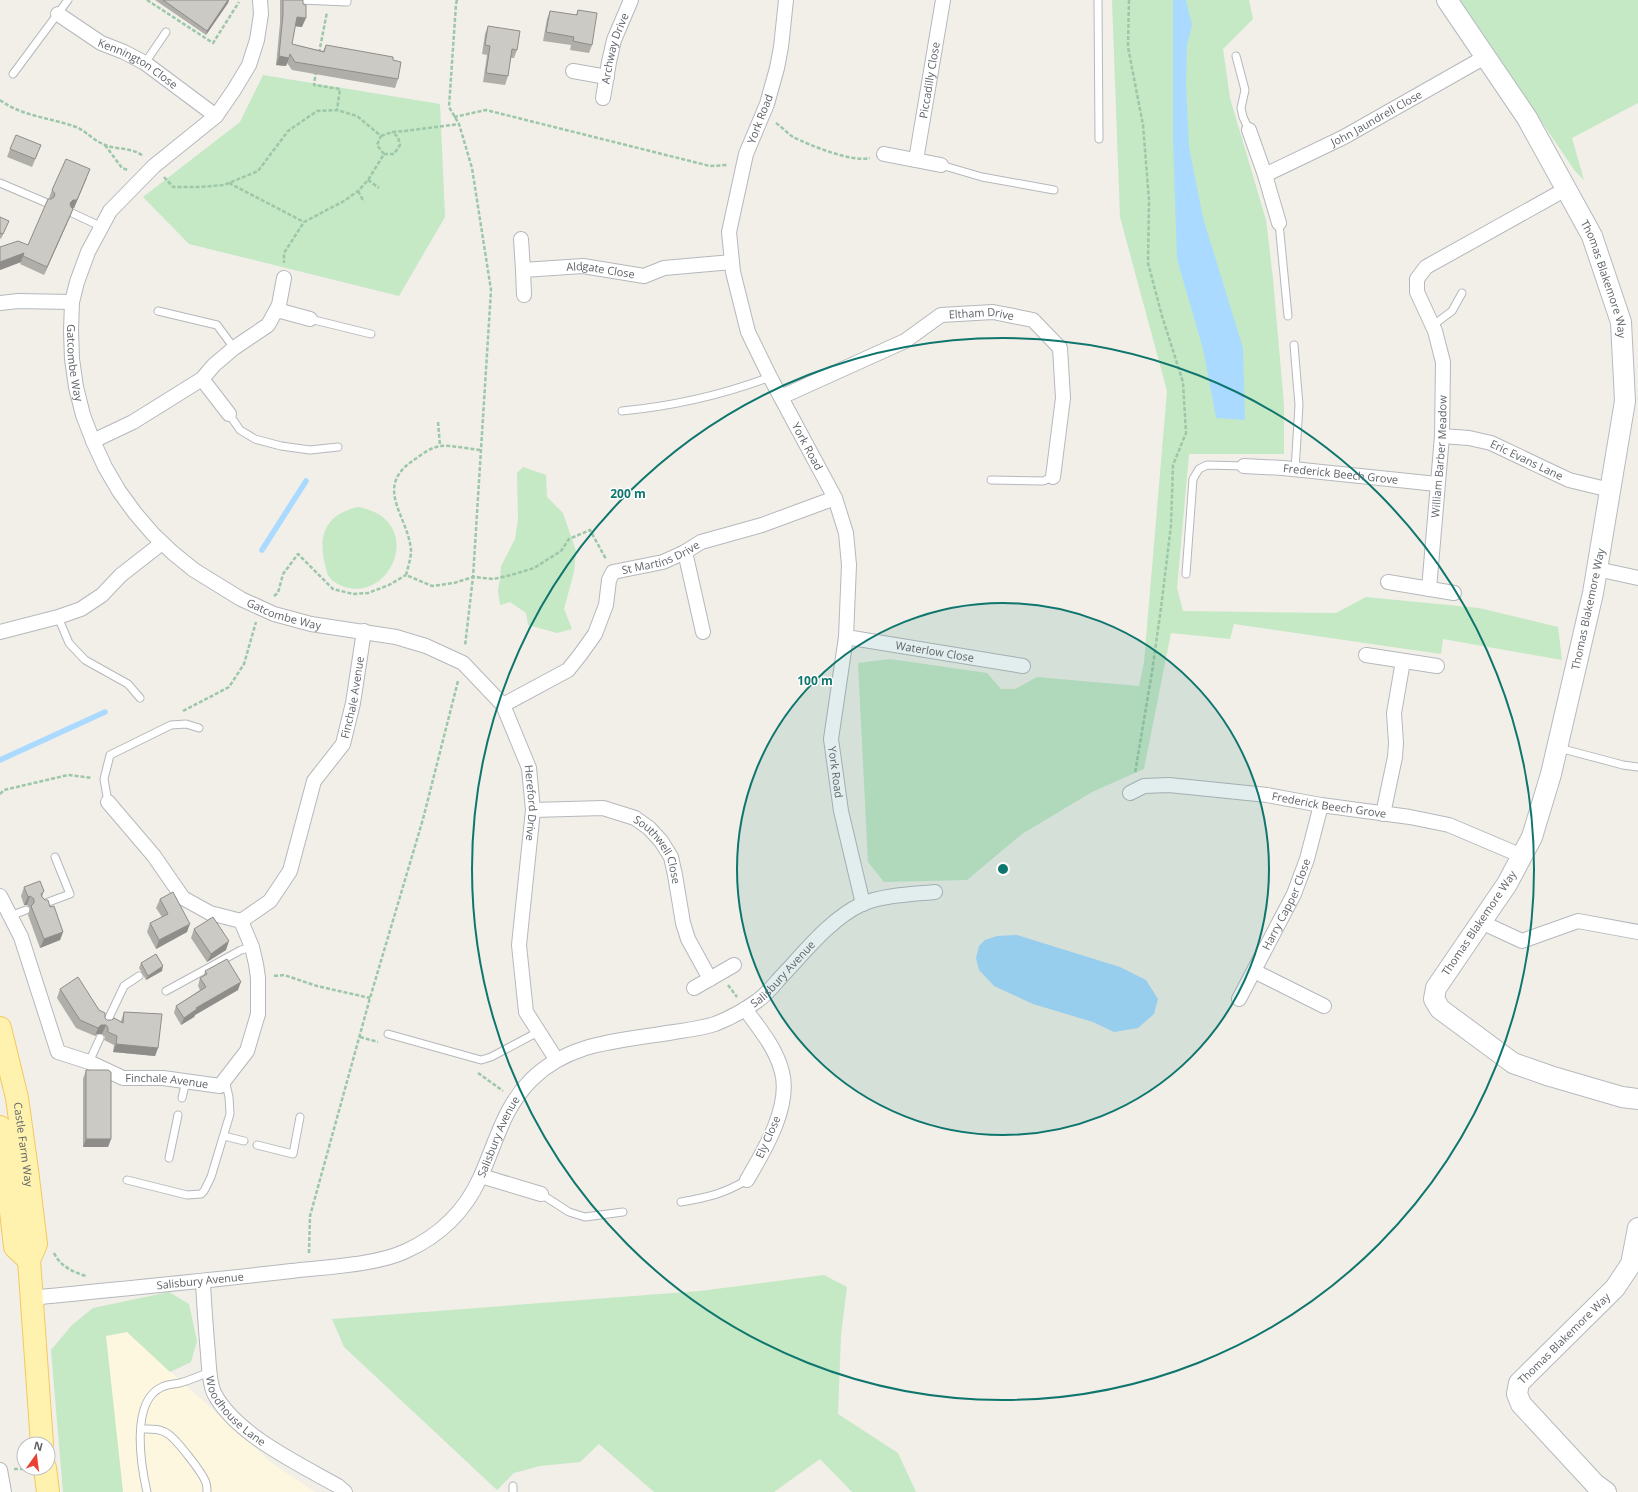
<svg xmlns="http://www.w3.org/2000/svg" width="1638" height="1492" font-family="'Open Sans',sans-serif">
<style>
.commercial{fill:#fef7e0}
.green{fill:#c5e8c5}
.water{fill:#aadaff}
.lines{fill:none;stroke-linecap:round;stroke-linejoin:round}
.stream{stroke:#aadaff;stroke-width:5.5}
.lane-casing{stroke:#b5b8bc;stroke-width:9}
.street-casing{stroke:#b5b8bc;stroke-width:16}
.secondary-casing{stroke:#b6babf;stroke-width:22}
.primary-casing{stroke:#f2c960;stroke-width:24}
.path{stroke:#9cc7a9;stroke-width:2.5;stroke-dasharray:4 2;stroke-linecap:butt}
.lane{stroke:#fff;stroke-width:7}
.street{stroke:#fff;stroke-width:14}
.secondary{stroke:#fff;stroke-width:20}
.primary{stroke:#fff2af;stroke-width:22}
.wall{fill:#afaea9}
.shaded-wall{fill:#8f8d8a}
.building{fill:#cccac5;stroke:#8f8d8a}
.ring{fill:none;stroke:#0f766e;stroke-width:2}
.labels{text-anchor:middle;stroke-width:3;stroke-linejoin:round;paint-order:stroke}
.street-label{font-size:11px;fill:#5f6368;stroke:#fff}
.centre{fill:#0f766e;stroke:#fff;stroke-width:2}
.ring-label{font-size:12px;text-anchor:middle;font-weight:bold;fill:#0f766e;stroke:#fff;stroke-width:3;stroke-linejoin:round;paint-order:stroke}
</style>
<rect width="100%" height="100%" fill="#f1efe8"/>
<!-- commercial -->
<polygon class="commercial" points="127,1332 273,1464 315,1492 123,1492 106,1336"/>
<!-- green -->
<g class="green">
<polygon points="1112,0 1249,0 1253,19 1223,49 1230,98 1266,220 1273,279 1284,405 1284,454 1189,454 1177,588 1183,611 1336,613 1366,597 1479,608 1558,627 1562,660 1443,639 1441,654 1234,624 1230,639 1171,633 1144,769 1092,792 1022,834 967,880 884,882 868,862 858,663 890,659 987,673 1001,689 1015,689 1037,677 1139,686 1144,662 1167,391 1120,217"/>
<polygon points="1457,0 1638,0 1638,103 1572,138 1584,180 1575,171 1466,10"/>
<polygon points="263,75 440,104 445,217 399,296 189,244 143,197 240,122"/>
<polygon points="523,467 546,475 547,497 563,513 576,551 574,572 564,609 572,629 557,633 528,625 526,613 510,602 500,605 498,590 500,580 501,566 515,539 518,519 517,473"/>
<path d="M358 507C427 519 392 605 342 586 335 583 328 578 327 572 317 540 322 515 358 507Z"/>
<polygon points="824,1275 847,1287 841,1335 838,1414 898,1453 916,1492 852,1492 820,1459 774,1492 654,1492 599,1444 580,1462 540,1466 514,1473 497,1490 344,1347 332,1319 700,1291"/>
<polygon points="169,1292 189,1304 197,1341 191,1362 170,1372 127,1332 106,1336 123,1492 63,1492 51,1350 72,1325 93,1308"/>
</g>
<!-- water -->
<g class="water">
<polygon points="1173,0 1186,0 1192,25 1187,45 1186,84 1189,147 1203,218 1243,348 1245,420 1216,418 1203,349 1177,259 1173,139"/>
<polygon points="1017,935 1120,967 1146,980 1158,999 1154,1014 1138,1028 1114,1032 1093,1022 1033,1004 994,986 979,970 976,958 979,946 985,940 997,936"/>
</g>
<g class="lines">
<!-- stream -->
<g class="stream">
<polyline points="262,550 306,481"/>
<polyline points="0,760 105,712"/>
</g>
<!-- lane casing -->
<g class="lane-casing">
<g id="lane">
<polyline points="300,0 347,2 347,0"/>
<polyline points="1098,0 1099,139"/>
<polyline points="1236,56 1245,90 1241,108 1243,117 1249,130"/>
<polyline points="145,63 166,32"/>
<polyline points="13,74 68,0"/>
<polyline points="941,165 982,177 1054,190"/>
<polyline points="0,183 47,203"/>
<polyline points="72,213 100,226"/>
<polyline points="1279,223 1288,316"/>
<polyline points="158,311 217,325 234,348"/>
<polyline points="310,319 371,334"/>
<polyline points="1432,326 1452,311 1462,293"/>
<polyline points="1294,345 1299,405 1295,470"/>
<path d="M622 411C673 406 722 395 770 377"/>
<polyline points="229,414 240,430 255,439 281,446 310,450 338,447"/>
<polyline points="991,480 1043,481 1053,477"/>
<polyline points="1186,574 1193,479 1199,469 1207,465 1244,466"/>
<polyline points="58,617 69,643 85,660 128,684 140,698"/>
<polyline points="1559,748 1623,765 1638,767"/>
<polyline points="108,802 104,779 110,755 171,725 186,724 199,728"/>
<polyline points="43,904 70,894 55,857"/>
<polyline points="10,916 26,910"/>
<polyline points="166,991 241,950 252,947"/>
<polyline points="106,1024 124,986 139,976"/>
<polyline points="388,1034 481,1060 491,1057 538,1032"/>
<polyline points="89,1062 100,1038"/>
<polyline points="182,1098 186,1081"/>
<polyline points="224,1136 244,1141"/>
<polyline points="257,1145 293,1154 300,1117"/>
<polyline points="169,1158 178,1115"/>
<polyline points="127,1180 187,1195 201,1194 204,1191 211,1177 230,1114 229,1097 225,1080"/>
<polyline points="541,1194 569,1212 585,1217 623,1212"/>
<path d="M681 1202C709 1197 723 1194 747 1180"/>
<path d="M141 1429C150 1429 160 1428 168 1434 176 1439 203 1473 206 1483 207 1486 207 1489 207 1492"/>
<path d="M147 1492C141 1466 130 1401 162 1387 168 1384 175 1384 180 1383 190 1380 200 1376 209 1372"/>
<polyline points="513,1492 513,1486"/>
</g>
</g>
<!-- street casing -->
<g class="street-casing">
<g id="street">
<path id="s1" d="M260 0 261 14 257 40 249 65 234 90 216 116 154 166 110 211 88 252 77 282 72 302 71 331 72 359 76 387 83 415 93 441 105 467 119 491 135 513 153 534 173 553 194 570 241 599 274 614 311 624 396 637 426 646 463 663 503 705 529 768 533 810 519 945 526 1012 556 1059"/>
<path id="s2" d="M786 0 781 47 777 68 767 104 746 154 729 232 733 272 748 332 770 377 835 498 846 533 849 565 846 637 831 739 841 811 863 904"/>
<path id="s3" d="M58 14 101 43 124 52 145 63 216 116"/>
<polyline points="573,71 607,77"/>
<path id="s4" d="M603 98 609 62 614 40 631 0"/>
<polyline points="1249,130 1265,175 1279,223"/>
<polyline points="884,154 941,165"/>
<path id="s5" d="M916 160 943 0"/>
<path id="s6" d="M1265 175 1344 137 1485 57"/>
<path id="s7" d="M521 239 523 270 583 266 644 276 664 268 732 262"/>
<polyline points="523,270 524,295"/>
<polyline points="0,303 18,301 72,302"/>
<polyline points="277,310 310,319"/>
<polyline points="202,379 229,414"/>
<path id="s8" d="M781 397 905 341 941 315 993 312 1033 320 1060 348 1063 398 1053 477"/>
<path id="s9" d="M1442 436 1469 438 1491 443 1569 480 1610 490"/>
<polyline points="93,441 133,422 202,379 214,365 234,348 268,325 279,305 284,278"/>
<path id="s10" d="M1244 466 1283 468 1437 484"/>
<polyline points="685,552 703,632"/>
<polyline points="1597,569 1638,578"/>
<polyline points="1388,582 1454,593"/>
<path id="s11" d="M1429 589 1442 436 1443 362 1435 331 1417 292V279L1426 267 1566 189"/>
<polyline points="0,632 58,617 81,609 102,595 121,575 162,543"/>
<path id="s12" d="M846 637 1023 666"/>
<polyline points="1366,655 1437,666"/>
<path id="s13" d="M503 705 568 670 580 655 595 634 606 605 609 580 613 572 663 562 685 552 701 542 762 525 835 498"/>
<path id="s14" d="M1130 793 1144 786 1169 785 1267 795 1321 805 1410 817 1449 825 1522 856"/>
<path id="s15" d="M533 810 603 808 635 818 649 828 661 841 671 857 675 875 683 923 688 939 710 979"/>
<polyline points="1383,814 1395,757 1396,743 1394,713 1403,661"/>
<path id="s16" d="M0 896 21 937 58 1052 89 1062 123 1078H163L220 1086 247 1051 258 1014V978L256 964 252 947 241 921 210 913 183 898 154 856 108 802"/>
<path id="s17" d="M241 921 270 901 290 871 314 781 343 744 353 703 364 631"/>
<polyline points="1481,922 1522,941 1578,921 1638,932"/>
<polyline points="1254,971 1324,1006"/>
<polyline points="694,988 734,965"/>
<path id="s18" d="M1239 999 1294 894 1307 859 1321 805"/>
<path d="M745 1009C759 1028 776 1048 782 1072 791 1107 764 1151 747 1180"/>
<polyline points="481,1176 541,1194"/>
<path id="s19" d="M203 1281C204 1306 206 1330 208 1354 209 1366 209 1382 214 1393 235 1434 299 1464 338 1486L345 1492"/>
<path id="s20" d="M32 1298C119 1289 205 1281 291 1271 325 1267 377 1265 406 1251 439 1236 465 1211 480 1178 496 1143 503 1108 531 1080 570 1041 622 1041 674 1032 687 1030 703 1028 715 1024 730 1018 745 1010 757 1001 766 995 773 986 780 978 804 953 830 919 862 904 882 895 914 894 935 892"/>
<polyline points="0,1470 4,1492"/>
</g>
</g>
<!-- secondary casing -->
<g class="secondary-casing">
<g id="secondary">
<path id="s21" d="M1447 0 1527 118 1592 236 1621 322 1625 401 1593 593 1551 774 1532 837 1507 884 1436 988 1434 999 1440 1009 1513 1063 1550 1076 1622 1097 1638 1099"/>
<path id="s22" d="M1606 1492 1595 1484 1521 1404 1517 1394 1519 1383 1615 1288 1631 1264 1638 1228"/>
</g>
</g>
<!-- primary casing -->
<g class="primary-casing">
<g id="primary">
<path id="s23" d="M0 1028 17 1098 27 1170 36 1244 29 1260 42 1444"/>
<polyline points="0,1127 8,1184 15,1247 29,1260"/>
<polyline points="45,1468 48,1492"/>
</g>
</g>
<!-- path -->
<g class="path">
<polyline points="147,0 213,43 239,2"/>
<polyline points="457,0 456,4 449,107 459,124"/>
<polyline points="1129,0 1128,47 1143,125 1149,200 1148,263 1162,316 1183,382 1186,433 1173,465 1171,525 1161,608 1152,672 1135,773"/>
<polyline points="319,53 327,12"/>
<polyline points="316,71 314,85 340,89 337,110"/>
<path d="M0 100C21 116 51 118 76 127 86 131 94 141 105 145 117 150 132 147 143 156"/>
<polyline points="454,117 486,110 710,166 728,165"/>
<path d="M776 123C782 127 787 133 793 137 809 145 853 163 870 158"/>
<polyline points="381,136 392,132 405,131 459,124 472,168 491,290 473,577 465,646"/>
<polyline points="105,145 122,168 128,170"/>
<polyline points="384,154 394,154 400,145 398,137 392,132"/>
<polyline points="164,177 173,187 200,187 224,185 258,171 288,131 317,111 337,110 357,116 381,136 377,145 384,154 368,180 358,191 344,201 304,222 284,253 284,263"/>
<polyline points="368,180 379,188"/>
<polyline points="229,183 304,222"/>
<polyline points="358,191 364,202"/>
<polyline points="438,422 440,446"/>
<path d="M480 450C468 449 453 445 441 446 430 447 420 456 411 462 374 489 409 517 411 551 411 558 408 567 406 575L432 586 454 583 473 577 494 579 511 575 534 568 561 551 569 539 590 530 606 559"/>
<polyline points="274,596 278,593 283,574 298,554 333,589 353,594 368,593 389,585 406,575"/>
<polyline points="183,711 229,687 244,664 256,622"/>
<polyline points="0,794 4,790 68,775 92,778"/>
<polyline points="274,976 284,975 317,986 370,998"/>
<polyline points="728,985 737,997"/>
<polyline points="360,1037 378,1042"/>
<polyline points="478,1073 503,1091"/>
<path d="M54 1253C60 1266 73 1272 86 1276"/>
<polyline points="309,1253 310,1216 370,998 423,819 458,681"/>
<polyline points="14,1469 23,1469"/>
</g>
<!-- lane -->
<use href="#lane" class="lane"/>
<!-- street -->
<use href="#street" class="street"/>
<!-- secondary -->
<use href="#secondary" class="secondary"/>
<!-- primary -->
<use href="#primary" class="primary"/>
</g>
<!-- wall -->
<g class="wall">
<polygon points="155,0 229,0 228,3 206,35"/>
<polygon points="280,0 303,0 302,27 295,26 292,44 323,51 326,45 393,60 398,79 395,88 292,70 287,63 286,66 276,65 280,23"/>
<polygon points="578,10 592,45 589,53 570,50 571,45 543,41 547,19 550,11 576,15"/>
<polygon points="488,26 517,50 514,58 511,58 508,76 505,85 483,82 487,55 482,54 485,34"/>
<polygon points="10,149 38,153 32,167 7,157"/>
<polygon points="87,178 74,208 72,209 73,209 70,217 44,275 20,264 21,262 0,270 0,247 28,245 50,199 49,198 52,190"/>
<polygon points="0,217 9,221 1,239 0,238"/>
<polygon points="24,887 44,891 42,897 50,907 63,932 60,940 40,948 28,915 30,908 27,905 24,905 21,896"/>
<polygon points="160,899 187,932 156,949 147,932 150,923 162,917 156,908"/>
<polygon points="194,929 226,950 207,962 191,938"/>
<polygon points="141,963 162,971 146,980 139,968"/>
<polygon points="205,971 238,990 195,1015 194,1017 181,1025 174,1013 176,1006 200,990 198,986 200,978 204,976"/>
<polygon points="60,989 99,1010 105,1018 107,1020 121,1021 124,1012 158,1048 155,1056 113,1052 114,1045 104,1040 105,1037 102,1034 97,1034 95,1036 76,1028 57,998"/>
<polygon points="86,1070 111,1139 108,1147 83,1147 83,1079"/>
</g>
<!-- shaded-wall -->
<g class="shaded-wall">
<polygon points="228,0 229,0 228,3 206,35 207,31"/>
<polygon points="297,17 306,18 302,27 293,26"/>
<polygon points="279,56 289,58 286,66 276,65"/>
<polygon points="90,169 74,208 69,209 70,203"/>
<polygon points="73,209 70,217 44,275 47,267"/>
<polygon points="24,253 21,262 0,270 0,262"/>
<polygon points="30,896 27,905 24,905 28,897"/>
<polygon points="190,924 187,932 156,949 159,940"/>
<polygon points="63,932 60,940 40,948 44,939"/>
<polygon points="229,941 226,950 207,962 211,954"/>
<polygon points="163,966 162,971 146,980 148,976"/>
<polygon points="241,982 238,990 195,1015 194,1017 181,1025 184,1018 196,1008"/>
<polygon points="101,1025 106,1025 102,1034 97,1034 95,1036 98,1028"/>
<polygon points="116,1044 158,1048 155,1056 113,1052"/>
<polygon points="86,1139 111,1139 108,1147 83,1147"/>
</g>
<!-- building -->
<g class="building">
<polygon points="163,0 228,0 207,31"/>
<polygon points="283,0 303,0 303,4 306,5 306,18 297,17 292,44 324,52 326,45 393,57 393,60 401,62 398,79 295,62 290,54 289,58 279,56 283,14"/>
<polygon points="578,10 597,13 592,45 573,41 574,37 546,32 550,11 577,15"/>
<polygon points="488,26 520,31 517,50 512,49 508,76 486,73 490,46 485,45"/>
<polygon points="16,135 41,145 35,159 10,149"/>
<polygon points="66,159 90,169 77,200 73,200 70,203 71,207 73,209 47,267 23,256 24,253 0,262 0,247 18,241 28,245 48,199 51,199 54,197 55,194 52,190"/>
<polygon points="0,217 9,221 3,234 0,233"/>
<polygon points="40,881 44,891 41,894 42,897 45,900 48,900 50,907 54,906 63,932 44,939 31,906 34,903 34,899 30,896 28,897 24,887"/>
<polygon points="173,892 190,924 159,940 150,923 168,914 160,899"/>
<polygon points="213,917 229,941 211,954 194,929"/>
<polygon points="156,954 163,966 148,976 141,963"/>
<polygon points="227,959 241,982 196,1008 197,1009 184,1018 176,1006 206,987 200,978 207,974 205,971"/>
<polygon points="78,977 99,1010 105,1013 105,1018 107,1020 112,1020 114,1018 123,1023 124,1012 162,1014 158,1048 116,1044 117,1036 108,1032 108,1028 106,1025 101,1025 98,1028 80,1020 60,989"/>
<polygon points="86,1070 108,1070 111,1072 111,1139 86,1139"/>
</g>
<!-- distance rings -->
<circle cx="1003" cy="869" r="266" fill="#0f766e" fill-opacity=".12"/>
<g class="ring">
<circle cx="1003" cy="869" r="266"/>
<circle cx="1003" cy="869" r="531"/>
</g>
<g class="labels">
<!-- street labels -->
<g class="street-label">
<text dy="4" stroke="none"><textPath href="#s4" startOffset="51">Archway Drive</textPath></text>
<text dy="4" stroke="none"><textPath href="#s3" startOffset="94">Kennington Close</textPath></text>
<text dy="4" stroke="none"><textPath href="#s5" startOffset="81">Piccadilly Close</textPath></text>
<text dy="4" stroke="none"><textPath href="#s6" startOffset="125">John Jaundrell Close</textPath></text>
<text transform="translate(760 119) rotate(-69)" y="4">York Road</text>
<text dy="4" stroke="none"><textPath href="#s7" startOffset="109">Aldgate Close</textPath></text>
<text dy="4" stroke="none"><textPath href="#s21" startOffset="322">Thomas Blakemore Way</textPath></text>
<text dy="4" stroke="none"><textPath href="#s8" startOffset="221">Eltham Drive</textPath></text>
<text dy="4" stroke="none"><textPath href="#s1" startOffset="430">Gatcombe Way</textPath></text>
<text dy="4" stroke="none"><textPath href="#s2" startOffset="471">York Road</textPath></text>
<text dy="4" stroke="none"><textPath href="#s11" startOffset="133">William Barber Meadow</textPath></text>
<text dy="4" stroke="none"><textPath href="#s9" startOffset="89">Eric Evans Lane</textPath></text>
<text dy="4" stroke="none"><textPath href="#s10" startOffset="97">Frederick Beech Grove</textPath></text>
<text dy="4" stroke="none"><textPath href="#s13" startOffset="234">St Martins Drive</textPath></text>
<text transform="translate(1588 609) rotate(-78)" y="4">Thomas Blakemore Way</text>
<text dy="4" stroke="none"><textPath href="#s1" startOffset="778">Gatcombe Way</textPath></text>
<text dy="4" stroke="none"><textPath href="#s12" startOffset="90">Waterlow Close</textPath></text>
<text dy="4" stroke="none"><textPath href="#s17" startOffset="259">Finchale Avenue</textPath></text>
<text dy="4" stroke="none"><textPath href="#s2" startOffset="807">York Road</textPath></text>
<text dy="4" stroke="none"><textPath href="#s1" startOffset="1126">Hereford Drive</textPath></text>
<text dy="4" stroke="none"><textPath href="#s14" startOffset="202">Frederick Beech Grove</textPath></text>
<text dy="4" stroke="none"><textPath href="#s15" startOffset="144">Southwell Close</textPath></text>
<text dy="4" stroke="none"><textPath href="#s18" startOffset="106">Harry Capper Close</textPath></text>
<text transform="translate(1479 923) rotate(-56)" y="4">Thomas Blakemore Way</text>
<text dy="4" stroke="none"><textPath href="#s20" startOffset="876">Salisbury Avenue</textPath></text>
<text dy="4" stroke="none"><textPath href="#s16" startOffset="281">Finchale Avenue</textPath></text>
<text dy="4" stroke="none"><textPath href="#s20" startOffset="529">Salisbury Avenue</textPath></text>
<text transform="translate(768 1137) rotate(-66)" y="4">Ely Close</text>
<text dy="4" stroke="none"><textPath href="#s23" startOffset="119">Castle Farm Way</textPath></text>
<text dy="4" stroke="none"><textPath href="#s20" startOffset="169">Salisbury Avenue</textPath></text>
<text dy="4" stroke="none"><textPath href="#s22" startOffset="208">Thomas Blakemore Way</textPath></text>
<text dy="4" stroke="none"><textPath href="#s19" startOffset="140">Woodhouse Lane</textPath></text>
</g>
</g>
<circle cx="1003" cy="869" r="6" class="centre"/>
<g class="ring-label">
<text x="628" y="498">200 m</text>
<text x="815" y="685">100 m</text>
</g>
<!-- north arrow -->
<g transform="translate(36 1456) rotate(14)"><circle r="19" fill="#ffffff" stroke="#bfc1c3"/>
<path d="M0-3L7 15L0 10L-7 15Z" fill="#ea4335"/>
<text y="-6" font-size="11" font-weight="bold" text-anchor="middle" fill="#5f6368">N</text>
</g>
</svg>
